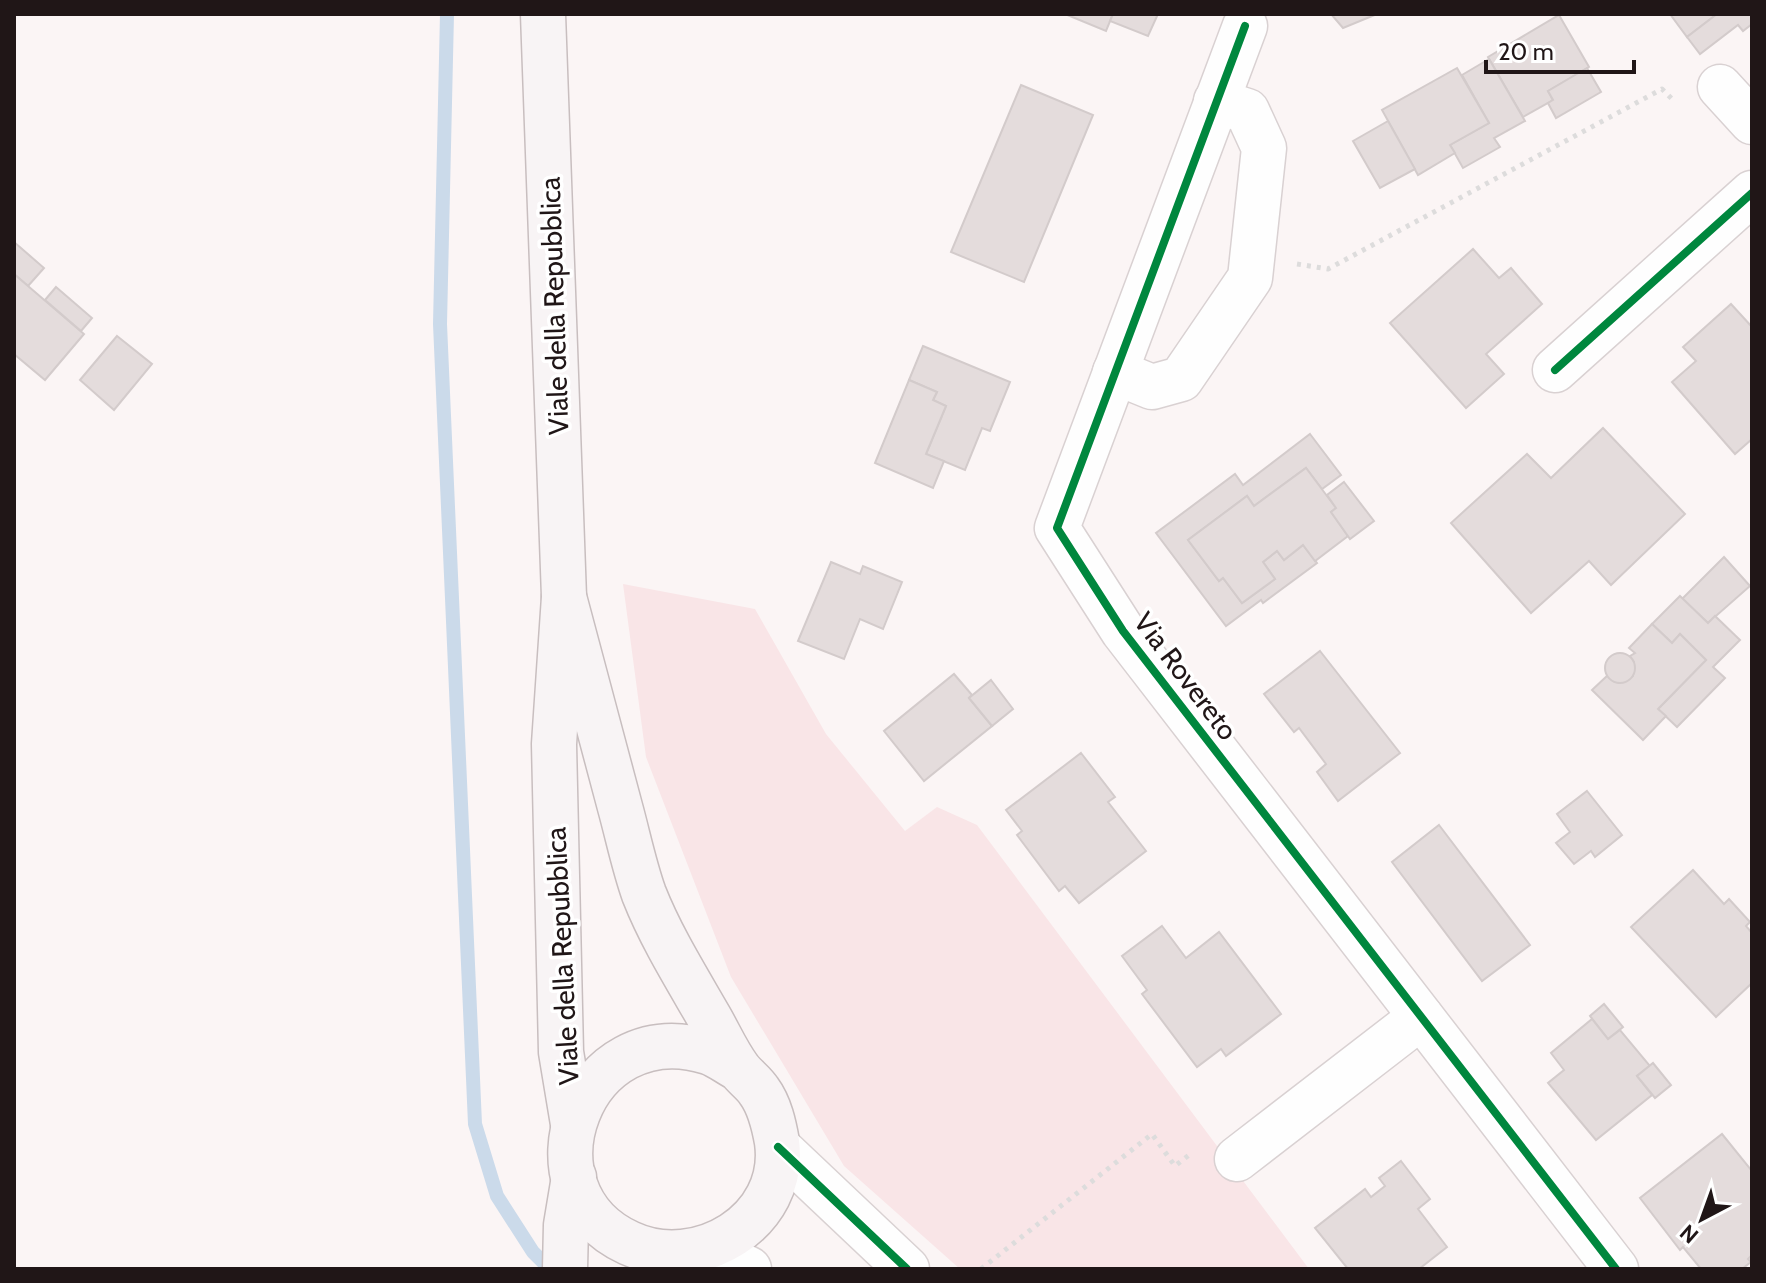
<svg xmlns="http://www.w3.org/2000/svg" width="1766" height="1283" font-family="Cabin,sans-serif">
<style>
.green{fill:#f9e5e7}
.lines{fill:none;stroke-linecap:round;stroke-linejoin:round}
.stream{stroke:#cbdaea;stroke-width:14}
.building{fill:#e4dcdc;stroke:#d3cbcb;stroke-width:2}
.minor-casing{stroke:#d9d1d2;stroke-width:47}
.major-casing{stroke:#c8bebf;stroke-width:47}
.path{stroke:#dddcdc;stroke-width:5;stroke-dasharray:4 6;stroke-linecap:butt}
.minor{stroke:#fefefe;stroke-width:44}
.major{stroke:#f8f4f5;stroke-width:44}
.cycleway-casing{stroke:#fff;stroke-width:13}
.cycleway{stroke:#00873e;stroke-width:8}
.labels{text-anchor:middle;stroke-width:7;stroke-linejoin:round;paint-order:stroke}
.street-label{font-size:28px;fill:#201617;stroke:#fff}
</style>
<rect width="100%" height="100%" fill="#fbf5f5"/>
<!-- green -->
<polygon class="green" points="623,584 755,609 826,734 905,831 937,807 977,825 1309,1269 960,1269 844,1166 731,977 646,757"/>
<g class="lines">
<!-- stream -->
<polyline class="stream" points="447,14 440,324 475,1124 497,1196 533,1252 550,1269"/>
</g>
<!-- building -->
<g class="building">
<polygon points="1065,14 1113,14 1106,31"/>
<polygon points="1113,14 1158,14 1148,36 1110,21"/>
<polygon points="1331,14 1377,14 1343,28"/>
<polygon points="1670,14 1717,14 1687,37"/>
<polygon points="1717,14 1752,14 1752,24 1743,31 1738,25 1700,54 1687,37"/>
<polygon points="1559,15 1589,67 1548,91 1553,100 1523,117 1488,57"/>
<polygon points="1489,59 1525,121 1494,138 1500,147 1463,168 1450,145 1489,123 1462,75"/>
<polygon points="1457,68 1489,123 1450,145 1455,153 1418,175 1382,110"/>
<polygon points="1587,68 1601,92 1556,118 1548,103 1553,100 1548,91"/>
<polygon points="1021,85 1093,115 1024,282 951,252"/>
<polygon points="1388,121 1415,169 1380,188 1353,141"/>
<polygon points="14,242 44,268 28,286 14,274"/>
<polygon points="1473,249 1499,278 1511,268 1542,304 1486,354 1504,374 1466,408 1390,323"/>
<polygon points="14,274 84,334 45,380 14,354"/>
<polygon points="56,287 92,318 81,331 45,300"/>
<polygon points="1731,304 1752,327 1752,439 1735,454 1672,382 1696,361 1683,347"/>
<polygon points="117,336 152,364 114,410 80,380"/>
<polygon points="923,346 1010,382 990,431 982,428 965,470 926,454 946,406 933,400 937,392 909,380"/>
<polygon points="909,380 937,392 933,400 946,406 926,454 944,461 933,488 875,463"/>
<polygon points="1603,428 1685,514 1611,585 1589,561 1531,613 1451,523 1527,454 1551,478"/>
<polygon points="1310,434 1341,475 1322,489 1306,468 1254,506 1247,496 1188,540 1219,581 1223,578 1242,603 1275,579 1263,562 1277,551 1284,560 1303,545 1317,563 1263,603 1261,600 1226,626 1156,533 1235,474 1243,485"/>
<polygon points="1306,468 1336,508 1331,512 1348,536 1315,561 1303,545 1284,560 1277,551 1263,562 1275,579 1242,603 1223,578 1219,581 1188,540 1247,496 1254,506"/>
<polygon points="1344,482 1374,521 1350,539 1331,512 1336,508 1327,495"/>
<polygon points="1724,557 1750,586 1708,623 1682,599"/>
<polygon points="831,562 860,574 863,566 902,582 883,629 860,619 844,659 798,641"/>
<polygon points="1680,596 1708,623 1715,616 1740,640 1713,667 1725,678 1677,727 1658,709 1706,660 1680,634 1672,643 1652,624"/>
<polygon points="1652,624 1672,643 1680,634 1706,660 1658,709 1666,716 1643,740 1592,690 1608,675 1613,681 1620,683 1633,676 1634,662 1630,656 1635,653 1629,648"/>
<polygon points="1320,651 1400,753 1338,801 1317,772 1326,764 1299,728 1294,732 1264,694"/>
<circle cx="1620" cy="668" r="15"/>
<polygon points="954,674 972,695 969,698 992,726 924,781 884,731"/>
<polygon points="991,680 1013,709 992,726 969,698"/>
<polygon points="1081,753 1115,797 1108,802 1146,851 1079,903 1065,886 1059,891 1017,835 1022,831 1006,810"/>
<polygon points="1587,791 1622,835 1595,857 1591,851 1574,864 1556,843 1570,832 1557,814"/>
<polygon points="1439,825 1530,945 1482,981 1392,862"/>
<polygon points="1693,870 1724,904 1729,899 1750,922 1746,926 1752,933 1752,983 1716,1017 1631,927"/>
<polygon points="1162,926 1186,958 1219,932 1281,1014 1226,1056 1221,1049 1197,1067 1142,994 1147,990 1122,956"/>
<polygon points="1604,1004 1623,1027 1608,1039 1590,1016"/>
<polygon points="1592,1019 1608,1039 1620,1030 1650,1066 1637,1076 1652,1095 1596,1140 1548,1083 1564,1070 1551,1053"/>
<polygon points="1653,1063 1671,1085 1655,1098 1637,1076"/>
<polygon points="1722,1134 1752,1171 1752,1255 1748,1259 1751,1262 1742,1269 1701,1269 1683,1247 1680,1250 1640,1198"/>
<polygon points="1401,1161 1430,1199 1418,1209 1447,1247 1419,1269 1348,1269 1315,1228 1365,1189 1371,1197 1385,1186 1379,1178"/>
</g>
<g class="lines">
<!-- minor casing -->
<g class="minor-casing">
<g id="minor">
<polyline points="1245,26 1057,528 1123,631 1616,1269"/>
<polyline points="1720,87 1752,122"/>
<polyline points="1555,370 1752,193"/>
<polyline points="1115,372 1152,387 1181,379 1250,278 1264,148 1247,111 1216,101"/>
<polyline points="778,1147 907,1269"/>
<polyline points="1237,1159 1421,1017"/>
<polyline points="708,1248 749,1269"/>
</g>
</g>
<!-- major casing -->
<g class="major-casing">
<g id="major">
<polyline points="543,14 564,597 554,744 561,1052 573,1124"/>
<path d="M564 597C583 667 601 737 620 807 628 836 634 866 644 894 661 937 686 977 709 1017 719 1034 727 1053 739 1069 745 1077 754 1083 759 1091 770 1106 774 1125 777 1142 788 1222 697 1275 629 1243 515 1191 581 1012 708 1052 718 1055 729 1064 739 1069"/>
<polyline points="565,1269 566,1225 574,1177"/>
</g>
</g>
<!-- path -->
<g class="path">
<polyline points="1297,264 1328,269 1662,89 1673,100"/>
<polyline points="981,1269 1152,1134 1175,1166 1189,1155"/>
</g>
<!-- minor -->
<use href="#minor" class="minor"/>
<!-- major -->
<use href="#major" class="major"/>
<!-- cycleway casing -->
<g class="cycleway-casing">
<g id="cycleway">
<polyline points="1245,26 1057,528 1123,631 1616,1269"/>
<polyline points="1555,370 1752,193"/>
<polyline points="778,1147 907,1269"/>
</g>
</g>
<!-- cycleway -->
<use href="#cycleway" class="cycleway"/>
</g>
<g class="labels">
<!-- street labels -->
<g class="street-label">
<text transform="translate(554 306) rotate(-92)" y="10">Viale della Repubblica</text>
<text transform="translate(1186 676) rotate(53)" y="10">Via Rovereto</text>
<text transform="translate(562 956) rotate(-93)" y="10">Viale della Repubblica</text>
</g>
</g>
<!-- border -->
<rect width="1766" height="1283" fill="none" stroke="#201617" stroke-width="32"/>
<!-- north arrow -->
<g transform="translate(1702 1219) rotate(221)" stroke="#ffffff" stroke-width="6" paint-order="stroke">
<path d="M0-6L14 30L0 20L-14 30Z" fill="#201617"/>
<text y="-12" font-size="22" font-weight="bold" text-anchor="middle" fill="#201617">N</text>
</g>
<!-- scale -->
<path d="M1486 60v12h148v-12" fill="none" stroke="#201617" stroke-width="4"/>
<text x="1498" y="60" font-size="24" fill="#201617" stroke="#ffffff" stroke-width="6" paint-order="stroke">20 m</text>
</svg>
